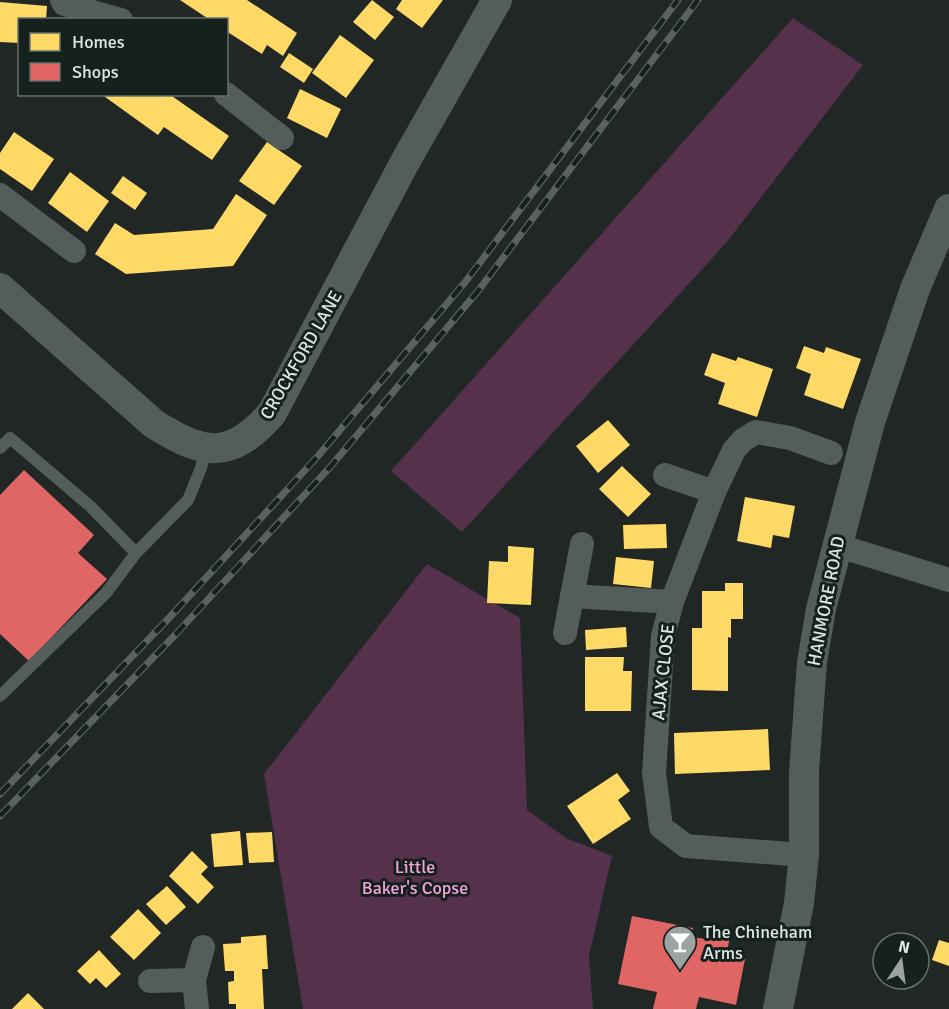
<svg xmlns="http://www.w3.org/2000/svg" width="949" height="1009" font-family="Signika,sans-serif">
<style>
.green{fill:#55314c}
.homes{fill:#ffd966}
.shops{fill:#e06666}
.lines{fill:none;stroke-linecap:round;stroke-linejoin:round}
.service{stroke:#535d5a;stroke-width:12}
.minor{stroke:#535d5a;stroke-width:24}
.tertiary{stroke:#535d5a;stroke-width:30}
.rail-casing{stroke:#59625f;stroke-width:7}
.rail{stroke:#14211c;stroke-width:4.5;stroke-dasharray:14;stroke-linecap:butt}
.labels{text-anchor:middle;stroke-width:6;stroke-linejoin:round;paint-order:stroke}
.street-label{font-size:18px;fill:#dee6e3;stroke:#14211c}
.park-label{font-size:18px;fill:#f5a2de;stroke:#14211c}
.poi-label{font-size:18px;fill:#dee6e3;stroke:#14211c;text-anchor:start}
</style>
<rect width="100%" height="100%" fill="#202725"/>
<!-- green -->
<g class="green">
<polygon points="793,18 863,65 726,243 462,532 391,471"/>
<polygon points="427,564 520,618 527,810 566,838 612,856 589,956 593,1009 303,1009 264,774"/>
</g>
<!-- homes -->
<g class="homes">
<polygon points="180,0 247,0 297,33 283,56 267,45 262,54 226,31 226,20 210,20"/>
<polygon points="372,0 394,17 375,40 353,22"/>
<polygon points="402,0 443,0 422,28 396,9"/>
<polygon points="0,2 47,6 46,20 20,20 20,43 0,42"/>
<polygon points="340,35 374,60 346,98 312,73"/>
<polygon points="289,53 313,69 304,83 280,67"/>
<polygon points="300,89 341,109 327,138 287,118"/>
<polygon points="101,94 169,94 229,136 212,160 164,127 158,135"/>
<polygon points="14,132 54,159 32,191 0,169 0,153"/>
<polygon points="267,142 302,166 274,205 239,181"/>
<polygon points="70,172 109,201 87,232 48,203"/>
<polygon points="123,176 147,193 135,210 111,193"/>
<polygon points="236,194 267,215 233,266 126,274 95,254 115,223 134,235 213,229"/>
<polygon points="804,346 824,353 826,347 861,359 843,409 804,395 811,374 796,368"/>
<polygon points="712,353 736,361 738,357 773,369 757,417 718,404 725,383 704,375"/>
<polygon points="608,420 630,445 598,473 576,446"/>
<polygon points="622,466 651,494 628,517 599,489"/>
<polygon points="745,497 795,506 789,538 773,535 771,548 737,541"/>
<polygon points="666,524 667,548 624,549 623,525"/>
<polygon points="508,546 534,548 531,605 487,603 489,561 508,562"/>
<polygon points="616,557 654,561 651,588 613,584"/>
<polygon points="725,583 743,583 743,619 731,619 731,638 728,637 728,691 692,690 692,628 702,628 702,591 725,591"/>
<polygon points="626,627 627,647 586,650 585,630"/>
<polygon points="585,657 624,657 623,671 632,671 631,711 585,711"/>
<polygon points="768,729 770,770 675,774 674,733"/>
<polygon points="617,773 630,791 618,800 631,819 593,844 567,806"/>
<polygon points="240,831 243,865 214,867 211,834"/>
<polygon points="272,832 274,862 249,863 246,833"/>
<polygon points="192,851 208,867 201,874 214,887 198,904 169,876"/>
<polygon points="167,886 186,907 166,925 146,904"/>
<polygon points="138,909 161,933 134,960 110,937"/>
<polygon points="266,935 268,969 262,969 264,1009 236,1009 236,1004 229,1004 228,982 234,981 234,971 225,971 223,944 241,943 241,937"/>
<polygon points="939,940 949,943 949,966 932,960"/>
<polygon points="99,950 121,974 106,988 96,978 90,984 77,971"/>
<polygon points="28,993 44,1009 12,1009"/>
</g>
<!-- shops -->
<g class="shops">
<polygon points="24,470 94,535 78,553 107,579 29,661 0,634 0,495"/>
<polygon points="632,916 693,928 691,937 706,939 708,929 731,933 726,955 745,959 736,1005 699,997 696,1009 653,1009 657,992 618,984"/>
</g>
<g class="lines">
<!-- service -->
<g class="service">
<polyline points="0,448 10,438 90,506 136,553"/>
<polyline points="0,696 106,593 136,553 188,500 201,468 206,448"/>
</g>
<!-- minor -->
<g class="minor">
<polyline points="62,0 64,4 121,20"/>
<polyline points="226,94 282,138"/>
<polyline points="0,195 74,251"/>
<polyline points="665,475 714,492"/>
<polyline points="836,545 949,580"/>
<polyline points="572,596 672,602"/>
<polyline points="565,633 582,544"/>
<polyline points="804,855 686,846 661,827 654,773 663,636 672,602 714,492 734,450 743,440 756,432 790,438 831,453"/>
<polyline points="150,981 194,980"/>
<polyline points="197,1009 194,980 203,947"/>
</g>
<!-- tertiary -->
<g class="tertiary">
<path d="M0 288 154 424C204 455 230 461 272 413L405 162 497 0"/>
<polyline points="778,1009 799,903 804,855 804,772 812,662 821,609 870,422 915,289 949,209"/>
</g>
<!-- rail casing -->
<g class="rail-casing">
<g id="rail">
<polyline points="0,794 169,618 318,456 466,281 678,0"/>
<polyline points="0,816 176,634 331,466 478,291 698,0"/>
</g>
</g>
<!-- rail -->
<use href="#rail" class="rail"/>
</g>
<!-- icons -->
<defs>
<g id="bar-pin" transform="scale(1.725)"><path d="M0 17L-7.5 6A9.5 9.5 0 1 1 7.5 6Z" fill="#9ca3a0" stroke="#14211c"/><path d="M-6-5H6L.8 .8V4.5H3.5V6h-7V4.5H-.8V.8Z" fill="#fff"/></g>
</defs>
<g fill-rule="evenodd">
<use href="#bar-pin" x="680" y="942"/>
</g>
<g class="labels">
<!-- street labels -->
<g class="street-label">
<text transform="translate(301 355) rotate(-60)" y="6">CROCKFORD LANE</text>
<text transform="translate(826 601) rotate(-79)" y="6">HANMORE ROAD</text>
<text transform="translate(663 672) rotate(-84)" y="6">AJAX CLOSE</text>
</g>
<!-- park labels -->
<g class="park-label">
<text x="415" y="873">Little<tspan x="415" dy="21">Baker's Copse</tspan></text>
</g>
<!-- poi labels -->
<g class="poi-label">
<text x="703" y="938">The Chineham<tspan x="703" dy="21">Arms</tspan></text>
</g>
</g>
<!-- legend -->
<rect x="18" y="18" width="210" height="78" fill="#14211c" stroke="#65706c" stroke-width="1.5"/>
<rect x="30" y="33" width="30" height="18" fill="#ffd966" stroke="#65706c" stroke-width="1.5"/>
<text x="72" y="48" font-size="18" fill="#dee6e3">Homes</text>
<rect x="30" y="63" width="30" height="18" fill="#e06666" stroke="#65706c" stroke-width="1.5"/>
<text x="72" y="78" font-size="18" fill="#dee6e3">Shops</text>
<!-- north arrow -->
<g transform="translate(901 961) rotate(13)"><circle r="28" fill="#14211c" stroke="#65706c" stroke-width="1.5"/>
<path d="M0-4.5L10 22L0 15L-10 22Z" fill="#9ca3a0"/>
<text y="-9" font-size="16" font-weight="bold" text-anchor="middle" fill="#dee6e3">N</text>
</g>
</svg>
